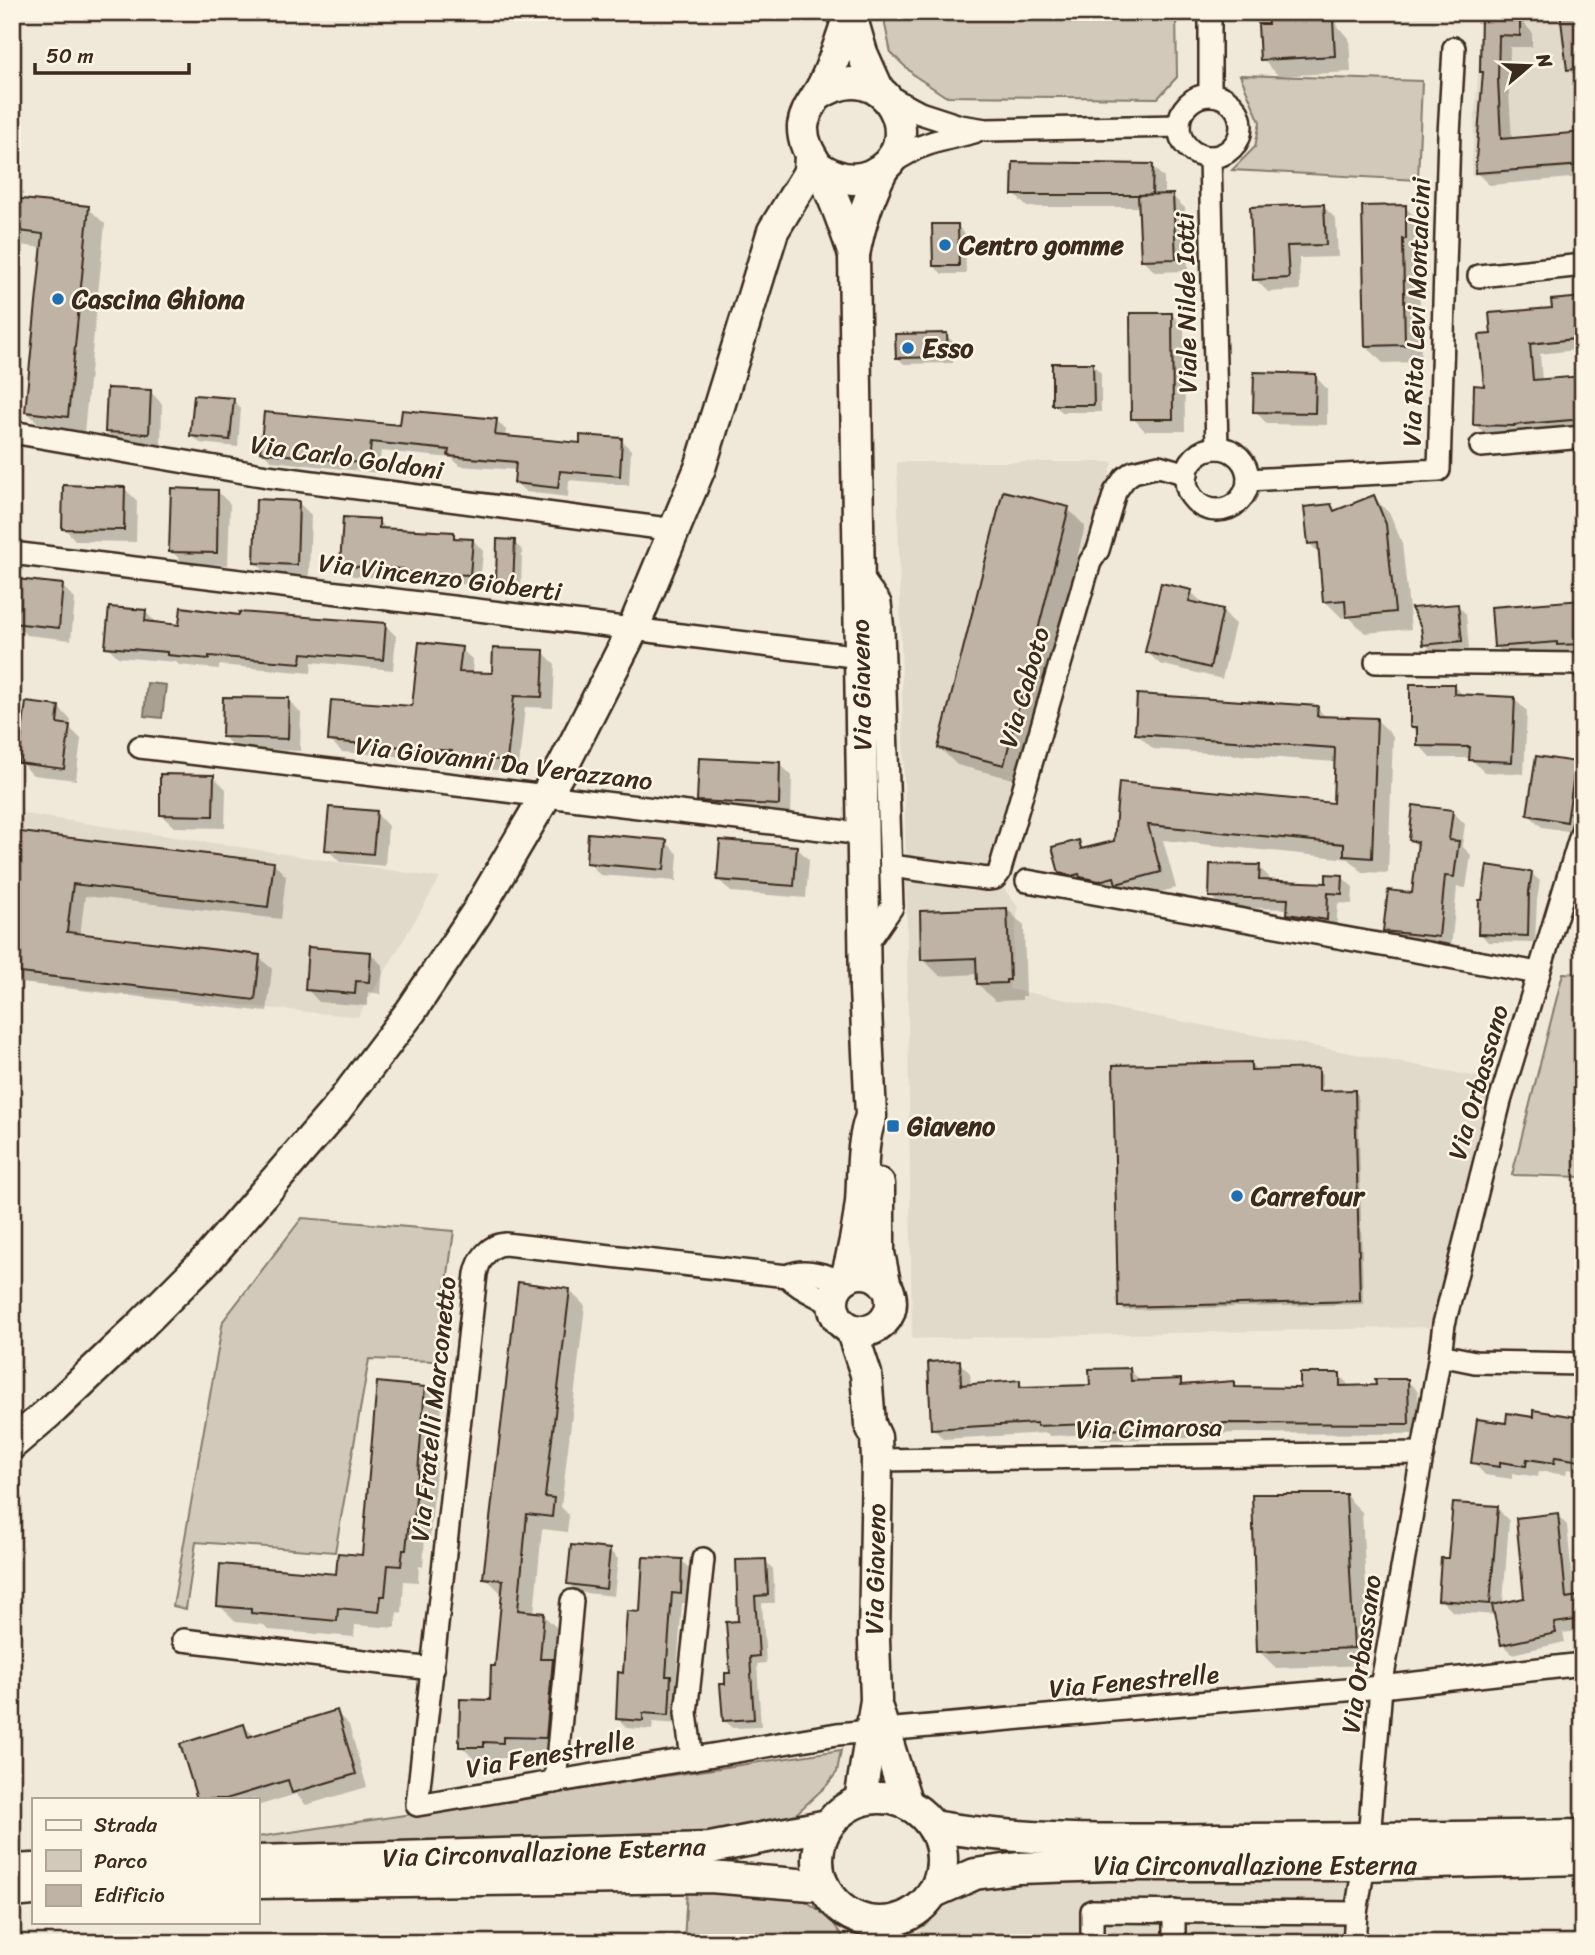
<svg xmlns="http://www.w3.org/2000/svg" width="1595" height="1955" font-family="Sriracha,sans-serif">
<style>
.built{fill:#e1d9c9}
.green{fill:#d2c9ba;stroke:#867a6c;stroke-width:2}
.water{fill:#aaa091;stroke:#7e7163;stroke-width:2}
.shadow{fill:#0003}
.building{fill:#beb3a4;stroke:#3b2a1e;stroke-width:2}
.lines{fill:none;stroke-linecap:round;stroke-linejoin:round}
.street-casing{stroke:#3b2a1e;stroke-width:26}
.secondary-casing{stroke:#3b2a1e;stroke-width:35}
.street{stroke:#fcf5e5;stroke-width:21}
.secondary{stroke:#fcf5e5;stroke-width:30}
.poi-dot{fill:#1f6fb2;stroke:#fcf5e5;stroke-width:2.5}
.labels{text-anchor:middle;stroke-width:5;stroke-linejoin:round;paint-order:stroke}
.poi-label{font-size:26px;font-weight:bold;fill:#3b2a1e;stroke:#fcf5e5;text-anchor:start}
.street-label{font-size:26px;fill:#3b2a1e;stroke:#fcf5e5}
</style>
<rect width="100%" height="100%" fill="#f0e9d9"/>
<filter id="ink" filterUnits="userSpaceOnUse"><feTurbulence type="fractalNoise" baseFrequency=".0143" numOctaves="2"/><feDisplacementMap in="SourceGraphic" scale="14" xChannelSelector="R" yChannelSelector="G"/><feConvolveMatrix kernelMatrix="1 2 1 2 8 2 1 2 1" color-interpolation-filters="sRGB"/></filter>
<g filter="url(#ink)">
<!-- built -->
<g class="built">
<polygon points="1482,12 1583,12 1583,167 1471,176"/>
<polygon points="897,462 1113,462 1092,533 1066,643 995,877 1018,907 1009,989 1500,1081 1432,1327 912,1339 906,866"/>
<polygon points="12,812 440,878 358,1017 12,982"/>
<polygon points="1349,1878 1344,1943 916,1943 922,1926 946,1907 978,1891 1016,1884 1105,1880"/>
</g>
<!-- green -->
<g class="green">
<polygon points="885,12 1176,12 1177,77 1158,98 945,96 915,76 891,53 885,25"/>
<polygon points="1240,75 1422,81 1418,180 1232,170 1255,147 1260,122"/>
<polygon points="1563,973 1583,974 1583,1177 1512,1175"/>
<polygon points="302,1218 454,1231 436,1361 369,1359 335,1552 196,1542 186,1609 173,1606 223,1321"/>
<polygon points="841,1750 837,1772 827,1785 796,1814 775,1822 740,1831 692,1836 257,1849 257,1837"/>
<polygon points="687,1889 801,1898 829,1917 847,1943 684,1943"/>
</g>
<!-- water -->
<polygon class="water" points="147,683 166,685 162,718 144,716"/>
<!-- shadow -->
<g class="shadow">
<polygon points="1269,12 1336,12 1337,26 1349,38 1351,72 1279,76 1262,59 1270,25"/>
<polygon points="1483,12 1515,12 1515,19 1519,19 1532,32 1532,47 1510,47 1509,92 1512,140 1583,134 1583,177 1489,185 1477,173 1484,73"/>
<polygon points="1583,12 1583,81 1581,81 1568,69"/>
<polygon points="1152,166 1164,178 1164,196 1172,196 1185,208 1188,271 1155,272 1143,260 1140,207 1027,207 1014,194"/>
<polygon points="12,200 88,208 105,224 84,432 43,428 27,412 43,248 12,244"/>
<polygon points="1323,206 1336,219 1338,257 1299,258 1300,290 1268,292 1255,279"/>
<polygon points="1405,207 1422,224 1422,255 1419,255 1421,362 1383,363 1366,346"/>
<polygon points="957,226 965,234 966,274 942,274 934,266"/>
<polygon points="1583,298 1583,349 1540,354 1542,381 1583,378 1583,430 1486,436 1475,424 1485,387 1493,335"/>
<polygon points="1172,315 1184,327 1185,431 1145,431 1133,418"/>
<polygon points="946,335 953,342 953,363 904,364 897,357"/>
<polygon points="12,364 21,372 24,374 12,379"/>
<polygon points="1093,365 1101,373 1101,412 1062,412 1053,404"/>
<polygon points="1315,376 1327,389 1327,425 1267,424 1255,411"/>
<polygon points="150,391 162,404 161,446 119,444 107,432"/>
<polygon points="233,400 241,408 238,447 200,443 192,435"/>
<polygon points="496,420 506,430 505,437 581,445 621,440 631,450 629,485 569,480 568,497 526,492 516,483 517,470 460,466 452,458 381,451 378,473 272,461 262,451 402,427"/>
<polygon points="124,488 137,501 136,542 76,541 64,528"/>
<polygon points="218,492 230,504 228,565 184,563 171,551"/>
<polygon points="1373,497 1390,514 1402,543 1411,629 1365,633 1349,617 1342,618 1325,601 1321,555 1309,543 1330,506 1336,512"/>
<polygon points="298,502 311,515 309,576 268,575 255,562"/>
<polygon points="1068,509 1085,526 1021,781 957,765 940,748"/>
<polygon points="378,521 388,530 453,534 459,540 473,540 483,551 480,585 415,582 412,579 353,576 342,566"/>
<polygon points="514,542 522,550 521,593 505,593 497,585"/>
<polygon points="62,586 75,599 71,640 26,635 13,622"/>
<polygon points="1191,592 1204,604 1203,606 1223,611 1235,624 1222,679 1160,664 1147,652"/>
<polygon points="1583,602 1583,656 1570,656 1567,652 1507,657 1496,646"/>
<polygon points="1458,606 1466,614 1469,649 1433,652 1425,644"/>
<polygon points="145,612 156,622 180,627 240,617 385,625 396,636 393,670 312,662 311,673 219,665 219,669 179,665 176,662 118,657 107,646"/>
<polygon points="461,649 473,660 472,674 494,675 543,652 555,664 553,708 525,707 518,772 465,767 460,761 342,752 330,740 414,708"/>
<polygon points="1454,686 1464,696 1514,699 1527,711 1524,774 1484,772 1470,758 1431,758 1419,745 1419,734 1411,726"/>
<polygon points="1579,694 1583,695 1583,728 1575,721"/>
<polygon points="288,700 301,713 300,751 236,749 224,737"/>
<polygon points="58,707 71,720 70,728 81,739 76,780 33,775 20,762"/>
<polygon points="1317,708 1327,718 1377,720 1393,736 1388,873 1362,872 1349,859 1163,840 1176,888 1134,899 1077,889 1061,873 1078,842 1085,850 1115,842 1121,784 1334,805 1336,762 1153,749 1136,733"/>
<polygon points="780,764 792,776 791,817 712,813 699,800"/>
<polygon points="1575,764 1583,772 1583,808 1579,833 1542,827 1529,815"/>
<polygon points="213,776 226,789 225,828 174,827 161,815"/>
<polygon points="1452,811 1465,824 1462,846 1471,855 1466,888 1457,887 1451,949 1398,943 1385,931 1413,895 1419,848 1411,840"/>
<polygon points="376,813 388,826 385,866 340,862 327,849"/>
<polygon points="12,832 273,863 286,876 281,919 85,896 80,935 259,957 272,969 267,1012 12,982"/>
<polygon points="666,842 678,854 676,881 600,875 588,862"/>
<polygon points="796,847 809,860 806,898 731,892 719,880"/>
<polygon points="1259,867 1269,877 1269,882 1327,885 1342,877 1353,887 1352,904 1338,903 1336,930 1299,924 1289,914 1289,909 1221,907 1211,896"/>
<polygon points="1531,873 1540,881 1537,900 1535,943 1488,942 1480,933"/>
<polygon points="1007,909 1024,926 1026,996 1022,996 1022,1000 995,1001 978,984 978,974 940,976 923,959"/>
<polygon points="371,954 383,966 381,994 368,992 367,1006 319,1002 307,989"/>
<polygon points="1250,1064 1254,1067 1254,1072 1318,1070 1322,1074 1322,1093 1355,1092 1358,1095 1363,1304 1124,1310 1120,1306"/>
<polygon points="569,1290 585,1306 561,1507 569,1515 567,1532 542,1529 534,1614 543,1615 559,1630 561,1753 518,1752 518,1758 500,1758 500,1763 477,1762 461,1746 492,1702 504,1593 501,1593 485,1577"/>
<polygon points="959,1362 970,1373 971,1386 1019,1382 1025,1388 1092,1386 1130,1370 1140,1380 1140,1383 1180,1381 1185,1386 1233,1383 1239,1389 1302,1390 1340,1375 1350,1387 1378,1386 1407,1381 1418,1391 1418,1434 1237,1433 1193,1435 1193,1438 1103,1440 1097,1434 1050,1436 1047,1433 943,1439 933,1428"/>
<polygon points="425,1388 442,1405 430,1537 425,1536 423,1567 419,1566 418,1582 404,1581 402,1613 397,1612 395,1628 355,1625 354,1637 269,1630 264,1625 236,1622 219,1605 337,1576 363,1557"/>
<polygon points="1534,1419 1583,1419 1583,1471 1567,1469 1566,1475 1539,1471 1538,1477 1512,1473 1512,1479 1485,1475 1473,1462 1508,1425"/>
<polygon points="1345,1495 1362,1512 1370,1665 1276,1668 1259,1651"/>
<polygon points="1497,1508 1509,1521 1503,1604 1526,1599 1557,1515 1567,1525 1574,1598 1583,1597 1583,1630 1563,1633 1565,1642 1512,1654 1502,1644 1496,1615 1453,1612 1440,1599 1450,1560"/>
<polygon points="610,1551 618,1559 614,1596 577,1592 569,1584"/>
<polygon points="682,1561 692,1571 690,1603 682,1603 676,1683 681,1688 679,1724 653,1722 652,1730 627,1728 617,1718 624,1675 641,1614"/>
<polygon points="765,1561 773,1569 775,1603 762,1603 766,1663 757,1664 761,1727 732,1728 724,1720 727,1686 732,1675 740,1623"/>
<polygon points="336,1712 349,1725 367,1787 306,1805 296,1794 257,1806 257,1799 199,1799 182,1745 244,1726 255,1737"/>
</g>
<!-- building -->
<g class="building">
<polygon points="1267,12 1321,12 1321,20 1333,20 1335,56 1260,60 1258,24 1268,24"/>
<polygon points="1481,12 1503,12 1503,17 1520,18 1520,36 1499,35 1498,79 1501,139 1583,132 1583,165 1475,173 1483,72 1480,72"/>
<polygon points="1560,12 1583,12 1583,68 1567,70"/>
<polygon points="1013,162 1153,164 1152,195 1012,195"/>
<polygon points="1173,194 1176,259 1141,260 1138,195"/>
<polygon points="12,198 89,206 68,417 25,412 43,234 12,230"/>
<polygon points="1324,204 1326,245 1287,246 1289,278 1253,280 1250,207"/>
<polygon points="1406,205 1406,239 1403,239 1405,345 1365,346 1362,206"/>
<polygon points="932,224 958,224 959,266 933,266"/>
<polygon points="1583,297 1583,338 1530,344 1533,380 1583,376 1583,419 1514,425 1514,426 1473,425 1474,385 1484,386 1479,335 1491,334 1489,313 1552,308 1551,300"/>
<polygon points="1130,313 1172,313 1173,419 1131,419"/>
<polygon points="947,333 948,357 896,358 895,334"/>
<polygon points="1052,363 1093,363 1094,405 1052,405"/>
<polygon points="1254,372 1316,374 1315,413 1253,412"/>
<polygon points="107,388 151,390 149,434 105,432"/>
<polygon points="194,395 234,398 230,440 190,436"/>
<polygon points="402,410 497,419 495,435 580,443 580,435 622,438 620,476 560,471 558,488 514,483 516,462 448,456 449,450 371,442 369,464 260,452 264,412 400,425"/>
<polygon points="63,485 125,487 124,530 62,529"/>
<polygon points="171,488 218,490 217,553 169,552"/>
<polygon points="1003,491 1069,507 1004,765 938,748"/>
<polygon points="1374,495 1386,524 1395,612 1346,617 1345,600 1323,602 1318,543 1308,544 1304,507 1331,504 1334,511"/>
<polygon points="256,499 299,501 297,565 254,563"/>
<polygon points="343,517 379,519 379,528 454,532 454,538 473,539 470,575 403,572 403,569 340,566"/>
<polygon points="497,539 515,540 513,586 496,585"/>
<polygon points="16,579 63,584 59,628 12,623"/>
<polygon points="1161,583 1192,590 1189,601 1223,609 1210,668 1145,652"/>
<polygon points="1583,600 1583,644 1557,645 1557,642 1494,647 1491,607"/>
<polygon points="1458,604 1462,641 1423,645 1421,627 1411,608"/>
<polygon points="109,607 146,610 145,621 179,625 181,607 239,615 239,612 386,623 383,660 302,653 301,663 209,656 209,659 167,655 167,652 105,647"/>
<polygon points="419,642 462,647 459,672 492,673 493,648 544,650 542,697 514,696 507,761 452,755 452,751 328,741 331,700 412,706"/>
<polygon points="1410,684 1454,684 1454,694 1515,697 1512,762 1469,760 1470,747 1417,746 1417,727 1410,727"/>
<polygon points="1137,694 1318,706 1317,716 1377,718 1372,858 1344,856 1344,844 1148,825 1161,872 1116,884 1114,877 1099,881 1080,877 1079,874 1071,876 1059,873 1052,847 1079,840 1081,849 1114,841 1119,782 1333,803 1335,748 1135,734"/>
<polygon points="223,697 289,698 288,739 222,737"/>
<polygon points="26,702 59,706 57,723 70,725 64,769 18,763"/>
<polygon points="1536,756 1576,762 1567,822 1527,815"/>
<polygon points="699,758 780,762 779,805 697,801"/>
<polygon points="160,774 214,775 213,816 160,815"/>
<polygon points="1413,805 1453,810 1449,840 1459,841 1454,877 1445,876 1439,937 1383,931 1388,890 1412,893 1418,842 1409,840"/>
<polygon points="329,807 377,811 373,854 325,850"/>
<polygon points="12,831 274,862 268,907 73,884 67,932 260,955 255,1000 12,972"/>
<polygon points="588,833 667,840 664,870 586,863"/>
<polygon points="720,840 797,846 794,886 717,880"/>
<polygon points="1210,864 1260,865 1259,880 1326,883 1326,874 1343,875 1342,894 1328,893 1327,920 1287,914 1288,899 1209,897"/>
<polygon points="1487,865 1532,872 1529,891 1528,936 1478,934 1479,900 1482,900"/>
<polygon points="1007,908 1010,980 1006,980 1006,983 977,984 976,958 921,960 920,911"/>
<polygon points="308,947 371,952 369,982 356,981 355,994 305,990"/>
<polygon points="1251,1062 1251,1070 1319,1068 1319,1091 1355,1090 1360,1301 1118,1307 1113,1065"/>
<polygon points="518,1282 570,1289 545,1497 554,1498 552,1517 527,1514 518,1610 544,1613 540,1659 553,1659 546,1738 503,1737 503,1743 484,1742 484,1747 459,1747 460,1699 490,1700 491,1666 495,1666 503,1580 483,1578"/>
<polygon points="960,1360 961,1385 1020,1380 1020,1387 1090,1385 1089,1369 1130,1368 1131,1381 1181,1379 1181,1385 1234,1381 1234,1387 1300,1388 1300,1373 1340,1373 1340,1386 1376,1385 1375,1379 1408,1379 1409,1424 1225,1423 1183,1426 1183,1428 1091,1430 1091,1424 1037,1426 1037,1423 931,1429 928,1362"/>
<polygon points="377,1382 425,1387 414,1521 409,1520 406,1550 403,1550 401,1566 388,1565 385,1596 381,1596 379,1612 338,1608 337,1621 251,1613 251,1609 217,1606 220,1564 336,1574 338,1553 362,1555"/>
<polygon points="1533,1410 1583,1418 1581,1461 1555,1457 1554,1463 1527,1459 1526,1466 1500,1462 1500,1467 1471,1463 1477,1419 1506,1423 1507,1413 1533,1417"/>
<polygon points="1252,1494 1346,1494 1354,1648 1257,1652"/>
<polygon points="1453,1503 1498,1506 1490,1604 1438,1600 1441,1558 1448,1558"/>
<polygon points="1558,1513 1566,1598 1583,1595 1583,1619 1554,1623 1556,1633 1501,1645 1492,1605 1524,1598 1516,1518"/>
<polygon points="571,1545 610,1549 606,1589 567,1584"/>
<polygon points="643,1557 682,1559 681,1594 672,1593 666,1676 671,1676 669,1715 643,1713 643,1721 616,1719 618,1672 623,1673 627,1611 640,1612"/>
<polygon points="766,1559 768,1595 755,1596 759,1656 750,1657 754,1719 723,1721 720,1684 725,1684 725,1673 730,1673 726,1622 738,1621 736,1560"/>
<polygon points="337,1710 356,1774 292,1793 288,1780 226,1799 197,1799 180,1744 244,1724 248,1737"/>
</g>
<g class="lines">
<!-- street casing -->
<g class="street-casing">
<g id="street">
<polyline points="884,94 920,113 960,126 986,130 1179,126"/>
<polyline points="1210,95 1210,12"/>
<circle cx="1210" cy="126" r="31"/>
<polyline points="1210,157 1217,448"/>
<polyline points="887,165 917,148 934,142 974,132"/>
<polyline points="1479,276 1583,265"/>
<polyline points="12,432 267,476 675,530"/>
<polyline points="1481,446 1583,437"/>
<circle cx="1217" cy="479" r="31"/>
<polyline points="1248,480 1439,470 1449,134 1454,48"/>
<polyline points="12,553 861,657"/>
<polyline points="859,574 880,603 883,631 892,907 864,948"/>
<polyline points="1376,662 1583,664"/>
<polyline points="140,747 863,834"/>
<polyline points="891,866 987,879 995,878 999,873 1090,562 1098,550 1115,492 1125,478 1133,472 1159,466 1187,474"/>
<polyline points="1027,881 1538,973"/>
<path d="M787 1276C799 1289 818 1295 833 1305"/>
<path d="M842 1281C824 1275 804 1267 787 1276L505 1244C489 1245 479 1259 476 1274L417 1805 837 1734 1381 1687 1583 1664"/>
<polyline points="1440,1355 1475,1362 1583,1364"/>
<polyline points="877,1460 1423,1453"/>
<polyline points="183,1640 433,1669"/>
<polyline points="692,1759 686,1713 703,1559"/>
<polyline points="555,1782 572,1601"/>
<polyline points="1369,1839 1381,1687 1440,1355 1444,1324 1500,1101 1583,828"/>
<polyline points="1092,1943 1092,1911 1356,1913"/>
<polyline points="1174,1943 1174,1911"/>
<polyline points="1354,1943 1356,1913 1364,1865"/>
</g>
</g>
<!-- secondary casing -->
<g class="secondary-casing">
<g id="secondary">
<path d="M850 12C842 36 835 60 824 83 817 98 805 109 803 126 802 150 819 164 827 184 838 207 846 231 854 255"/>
<polyline points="850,12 862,53 879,91"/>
<path d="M817 96C886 48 933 147 871 175 853 183 836 178 820 168"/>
<polyline points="879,1184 879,1253 885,1283"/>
<circle cx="862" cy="1302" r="29"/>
<path d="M846 1278C853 1253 858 1228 861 1202 863 1173 861 1143 871 1116L865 989 854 255C860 223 869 195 884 167"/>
<polyline points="851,1329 866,1374 870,1424 876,1437 877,1460 874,1640 876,1700 860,1801"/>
<polyline points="12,1444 54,1408 135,1331 209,1257 336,1110 411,1011 477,912 563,766 633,629 700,468 773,231 809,172 810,156"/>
<polyline points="878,1711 907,1804"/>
<circle cx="880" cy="1860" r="62"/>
<path d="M932 1826C1027 1842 1121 1840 1217 1839 1339 1839 1461 1837 1583 1835"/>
<polyline points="257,1861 710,1848 828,1825"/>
<polyline points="12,1870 33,1869"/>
<polyline points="257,1883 710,1877 824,1886"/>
<polyline points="12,1892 33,1890"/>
<polyline points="932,1893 975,1874 1018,1868 1108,1865 1364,1865 1583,1859"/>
</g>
</g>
<!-- street -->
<use href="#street" class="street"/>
<!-- secondary -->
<use href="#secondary" class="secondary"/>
</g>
</g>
<!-- markers -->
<g class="poi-dot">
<circle cx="945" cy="245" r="7"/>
<circle cx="58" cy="299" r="7"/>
<circle cx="908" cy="348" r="7"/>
<rect x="886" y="1119" width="14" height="14" rx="3.5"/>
<circle cx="1237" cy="1196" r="7"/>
</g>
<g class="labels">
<!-- poi labels -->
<g class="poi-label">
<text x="959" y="254">Centro gomme</text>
<text x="72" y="308">Cascina Ghiona</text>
<text x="922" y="357">Esso</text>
<text x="907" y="1135">Giaveno</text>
<text x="1251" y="1205">Carrefour</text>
</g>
<!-- street labels -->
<g class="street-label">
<text transform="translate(1186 303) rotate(-91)" y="9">Viale Nilde Iotti</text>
<text transform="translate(1416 312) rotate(-88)" y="9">Via Rita Levi Montalcini</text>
<text transform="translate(347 457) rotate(8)" y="9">Via Carlo Goldoni</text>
<text transform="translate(440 577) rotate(7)" y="9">Via Vincenzo Gioberti</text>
<text transform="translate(861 685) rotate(-91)" y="9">Via Giaveno</text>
<text transform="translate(1024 687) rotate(-74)" y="9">Via Caboto</text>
<text transform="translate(504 763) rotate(7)" y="9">Via Giovanni Da Verazzano</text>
<text transform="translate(1478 1082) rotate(-74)" y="9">Via Orbassano</text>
<text transform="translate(433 1409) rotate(-84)" y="9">Via Fratelli Marconetto</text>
<text transform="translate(1149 1428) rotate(-1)" y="9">Via Cimarosa</text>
<text transform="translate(875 1569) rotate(-89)" y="9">Via Giaveno</text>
<text transform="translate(1361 1654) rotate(-82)" y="9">Via Orbassano</text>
<text transform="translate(1134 1681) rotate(-5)" y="9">Via Fenestrelle</text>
<text transform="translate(550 1754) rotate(-10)" y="9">Via Fenestrelle</text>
<text transform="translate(544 1852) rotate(-2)" y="9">Via Circonvallazione Esterna</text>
<text x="1255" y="1874">Via Circonvallazione Esterna</text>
</g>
</g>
<!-- margin -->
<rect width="1595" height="1955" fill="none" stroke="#fcf5e5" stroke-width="42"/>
<rect x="21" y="21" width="1553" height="1913" fill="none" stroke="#3b2a1e" stroke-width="2.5" filter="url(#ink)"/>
<!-- legend -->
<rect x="32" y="1798" width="228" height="126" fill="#fcf5e5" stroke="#afa495" stroke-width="2"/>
<rect x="46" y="1820" width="35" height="10" fill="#fcf5e5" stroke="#afa495" stroke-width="2"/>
<text x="94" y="1832" font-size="21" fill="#3b2a1e">Strada</text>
<rect x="46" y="1850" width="35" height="21" fill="#d2c9ba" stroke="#afa495" stroke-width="2"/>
<text x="94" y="1868" font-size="21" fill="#3b2a1e">Parco</text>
<rect x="46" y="1885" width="35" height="21" fill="#beb3a4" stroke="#afa495" stroke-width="2"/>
<text x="94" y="1902" font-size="21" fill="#3b2a1e">Edificio</text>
<!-- north arrow -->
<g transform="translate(1529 66) rotate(71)" stroke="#fcf5e5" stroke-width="5" paint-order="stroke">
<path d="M0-5L12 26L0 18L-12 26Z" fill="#3b2a1e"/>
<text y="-10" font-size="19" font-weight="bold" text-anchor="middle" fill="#3b2a1e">N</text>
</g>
<!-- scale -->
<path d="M35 63v10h154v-10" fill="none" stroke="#3b2a1e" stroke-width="3.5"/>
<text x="46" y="63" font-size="21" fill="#3b2a1e" stroke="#fcf5e5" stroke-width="5" paint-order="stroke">50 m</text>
</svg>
